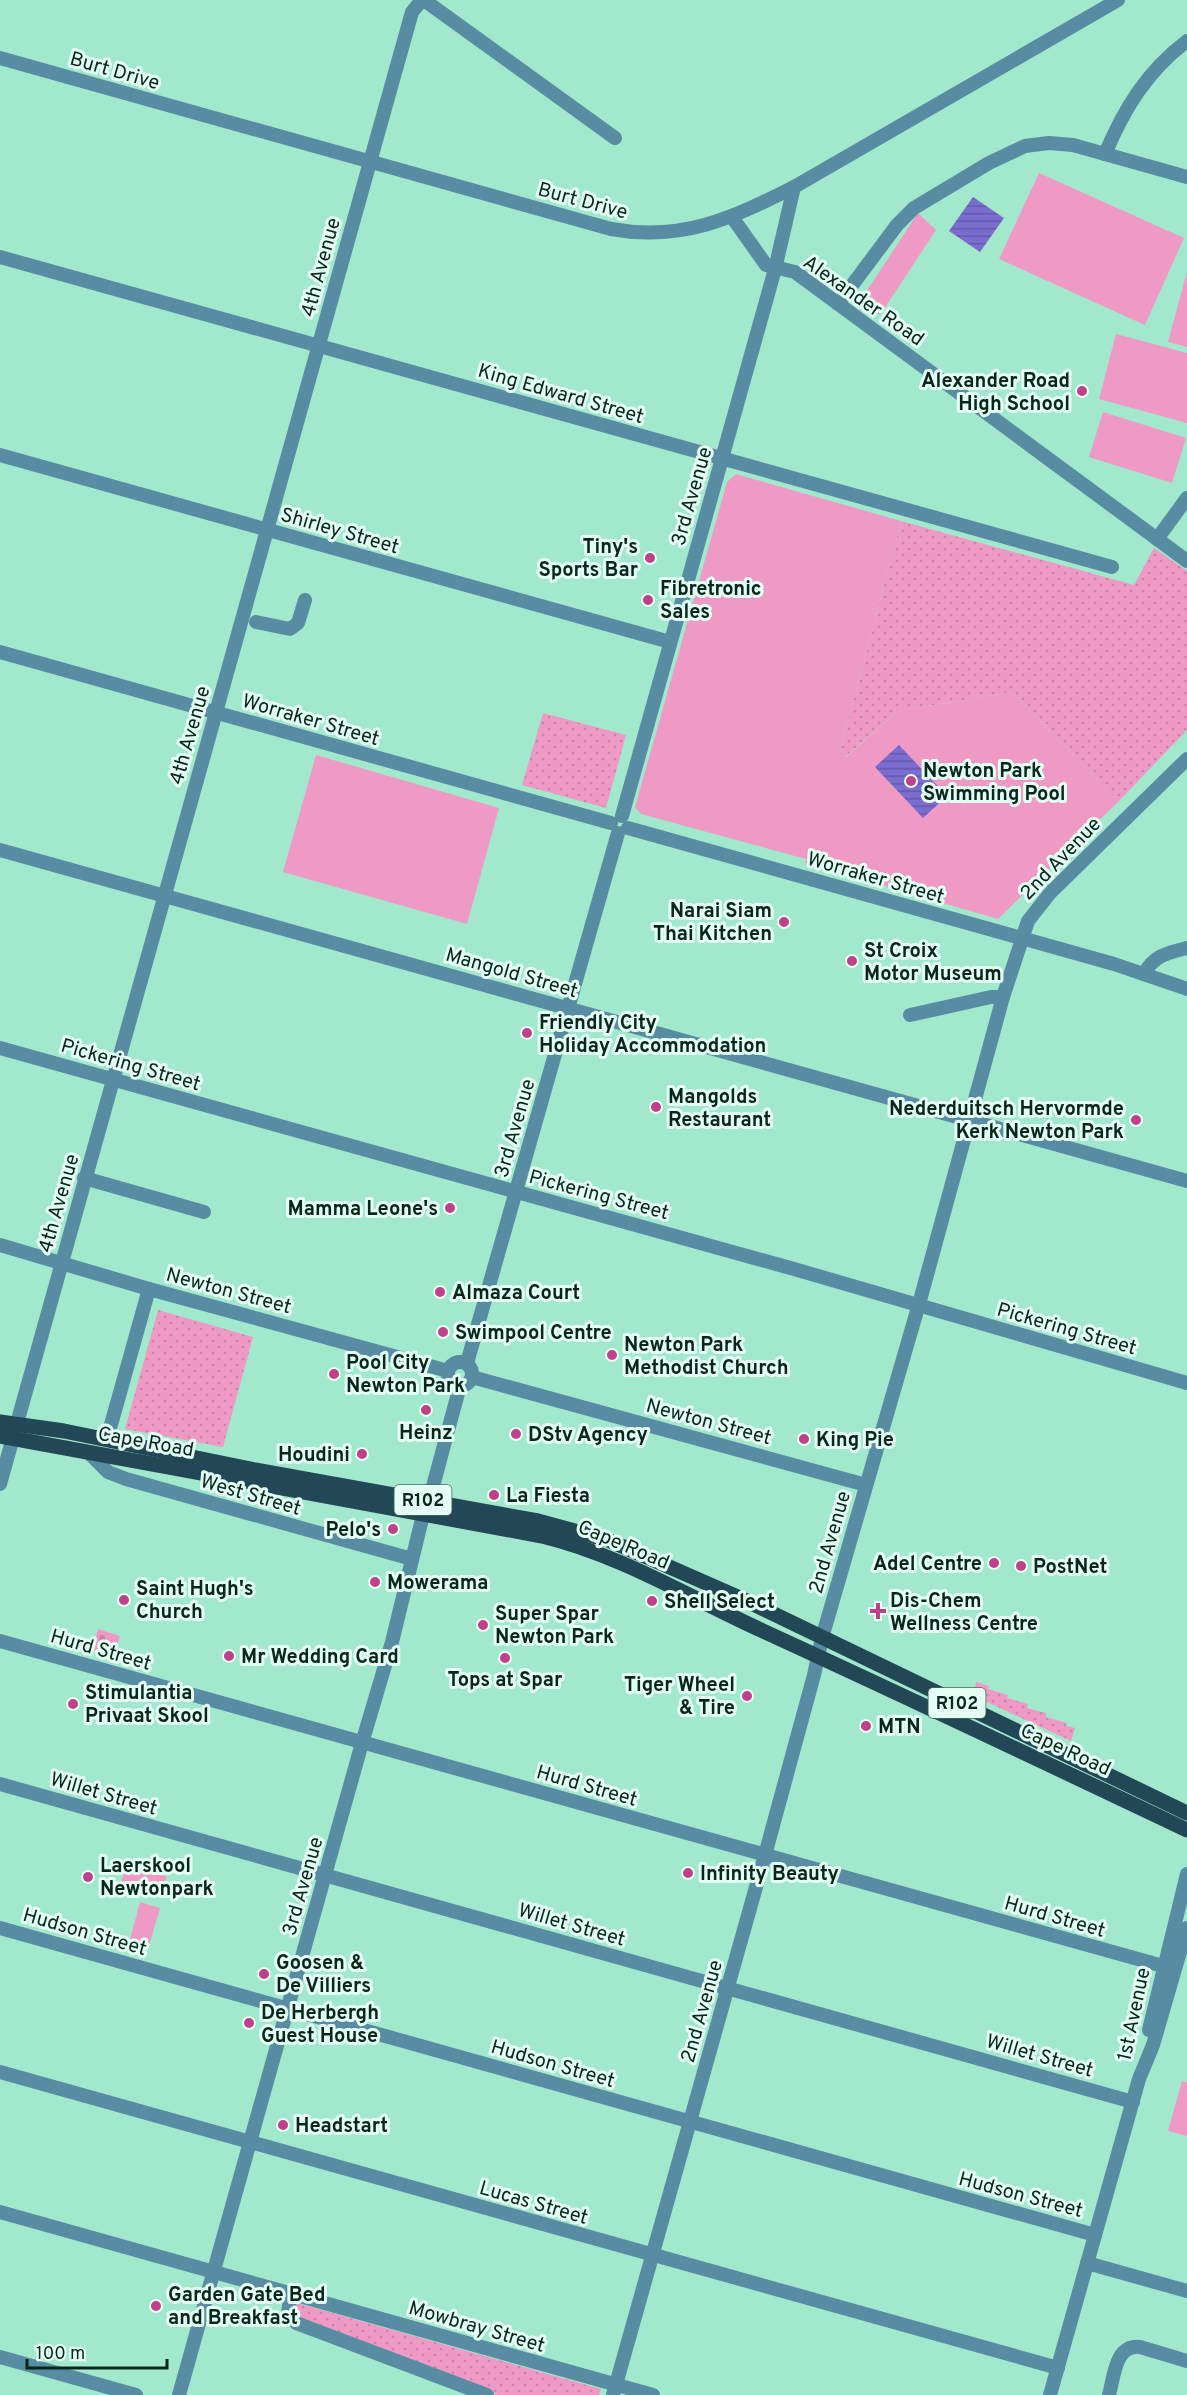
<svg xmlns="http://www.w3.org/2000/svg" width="1187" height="2395" font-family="Overpass,sans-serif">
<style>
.grass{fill:url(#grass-dots)}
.cemetery{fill:url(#cemetery-stones)}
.pitch{fill:#ef9ac5}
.water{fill:url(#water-rules)}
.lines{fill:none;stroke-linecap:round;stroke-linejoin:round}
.minor{stroke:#578ca3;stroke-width:14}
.major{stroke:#224756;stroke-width:15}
.poi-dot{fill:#c0408b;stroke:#e4fff3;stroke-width:2}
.labels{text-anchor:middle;stroke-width:6;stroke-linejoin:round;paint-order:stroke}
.shield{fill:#e4fff3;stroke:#4a675c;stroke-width:1.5}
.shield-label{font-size:18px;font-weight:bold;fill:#08261c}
.street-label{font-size:20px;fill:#08261c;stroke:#e4fff3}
.poi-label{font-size:20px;font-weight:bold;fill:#08261c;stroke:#e4fff3;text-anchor:start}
</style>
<defs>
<pattern id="grass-dots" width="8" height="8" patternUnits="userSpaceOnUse" patternTransform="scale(1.5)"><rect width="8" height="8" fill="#ef9ac5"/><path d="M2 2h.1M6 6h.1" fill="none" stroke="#cb85a9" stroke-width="1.8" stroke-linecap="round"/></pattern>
<pattern id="cemetery-stones" width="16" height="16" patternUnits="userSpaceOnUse" patternTransform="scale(1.5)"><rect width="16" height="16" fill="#ef9ac5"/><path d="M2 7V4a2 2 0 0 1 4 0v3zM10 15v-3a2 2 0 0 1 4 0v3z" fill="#cb85a9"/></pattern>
<pattern id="water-rules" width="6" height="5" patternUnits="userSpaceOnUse" patternTransform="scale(1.5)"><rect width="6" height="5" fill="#7b6cd0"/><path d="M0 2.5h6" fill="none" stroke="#6359a8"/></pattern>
</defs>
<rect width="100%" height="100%" fill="#a2e8cc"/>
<!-- grass -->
<g class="grass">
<polygon points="901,521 1134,585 1154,548 1187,571 1187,730 1118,802 1012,692 898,711 845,757 839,756"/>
<polygon points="543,713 626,735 606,808 522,785"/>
<polygon points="158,1310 253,1337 223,1447 125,1429"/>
<polygon points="976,1682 989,1686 988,1689 1008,1695 1007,1698 1028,1704 1027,1708 1046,1713 1046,1717 1067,1723 1066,1726 1075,1728 1071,1741 974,1696"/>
<polygon points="297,2303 601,2389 599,2395 498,2395 295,2320 292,2305"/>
</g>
<!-- cemetery -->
<polygon class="cemetery" points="98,1629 120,1636 113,1656 92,1650"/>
<!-- pitch -->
<g class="pitch">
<polygon points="1039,173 1184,238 1145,325 999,259"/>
<polygon points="918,213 936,230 880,315 862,298"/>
<polygon points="1187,272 1187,347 1168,342"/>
<polygon points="1116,334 1187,353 1187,423 1099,399"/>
<polygon points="1103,412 1186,438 1172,483 1089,457"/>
<polygon points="736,474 901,521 839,756 846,757 898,711 1012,692 1118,802 998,919 805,863 806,859 641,814 635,807 727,482"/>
<polygon points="316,755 499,808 467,924 283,872"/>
<polygon points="126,1865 167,1877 161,1897 120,1886"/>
<polygon points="140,1902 160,1908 148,1949 129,1943"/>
<polygon points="1182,2081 1187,2082 1187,2136 1168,2131"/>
</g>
<!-- water -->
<g class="water">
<polygon points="973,197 1004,218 980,252 949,231"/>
<polygon points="899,745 947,796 923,818 875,767"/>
</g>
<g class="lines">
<!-- minor -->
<g class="minor">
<polyline points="424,0 615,138"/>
<path d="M0 58 611 229C682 242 733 218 794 187L1118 0"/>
<path d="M1105 154C1124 109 1147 71 1187 41"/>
<polyline points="732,217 766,265 795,272 1187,561"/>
<polyline points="0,257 1112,567"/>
<polyline points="838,304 897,225 914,208 989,163 1025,146 1049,143 1073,145 1187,177"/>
<polyline points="0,455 670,642"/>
<polyline points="1157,539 1187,498"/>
<polyline points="256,622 290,629 298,623 305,600"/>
<polyline points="0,652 611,823"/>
<polyline points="622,816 775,269 794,187"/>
<polyline points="628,828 1114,964 1187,989"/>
<polyline points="0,850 1187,1181"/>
<path d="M1144 974C1154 955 1168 953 1187 948"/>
<polyline points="910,1015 991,997 1003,997"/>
<polyline points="0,1048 794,1269 1187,1383"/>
<polyline points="84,1178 204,1212"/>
<polyline points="0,1245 149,1289 448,1371"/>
<circle cx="460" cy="1374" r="12"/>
<polyline points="467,1363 618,833"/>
<polyline points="472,1377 866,1485"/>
<polyline points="107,1439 149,1289"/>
<polyline points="88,1452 108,1472 126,1479 412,1559"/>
<polyline points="0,1484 412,12 422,0"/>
<polyline points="0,1641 1163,1966"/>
<polyline points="0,1784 1133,2102"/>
<polyline points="0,1928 1095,2235"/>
<polyline points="1149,2030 1187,1874"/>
<polyline points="0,2072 1058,2368"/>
<polyline points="0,2212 653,2395"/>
<polyline points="1087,2263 1187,2291"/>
<polyline points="291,2293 288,2313 296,2323 487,2395"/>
<polyline points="0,2357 136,2395"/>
<polyline points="179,2395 362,1743 392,1642 423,1515 429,1501 460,1386"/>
<polyline points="613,2395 765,1855 814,1675 822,1638 919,1304 1003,997 1028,921 1050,893 1187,759"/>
<polyline points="1050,2395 1139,2079 1153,2045 1187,1928"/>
<path d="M1109 2395C1114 2377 1115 2344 1140 2347L1187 2361"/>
</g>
<!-- major -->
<g class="major">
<polyline points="0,1422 64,1431 255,1470 538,1521 608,1540 747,1601 1187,1813"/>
<path d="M0 1436 542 1536C621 1555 690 1598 763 1631 905 1696 1046 1763 1187 1830"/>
</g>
</g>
<!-- markers -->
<g class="poi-dot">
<circle cx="1082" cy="391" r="6"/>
<circle cx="650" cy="558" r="6"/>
<circle cx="648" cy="600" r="6"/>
<circle cx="911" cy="781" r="6"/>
<circle cx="784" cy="922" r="6"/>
<circle cx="852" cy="961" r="6"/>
<circle cx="527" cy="1033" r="6"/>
<circle cx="656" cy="1107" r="6"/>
<circle cx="1136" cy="1120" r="6"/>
<circle cx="450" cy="1208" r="6"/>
<circle cx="440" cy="1292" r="6"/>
<circle cx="443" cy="1332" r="6"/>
<circle cx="612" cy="1355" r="6"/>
<circle cx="334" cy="1374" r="6"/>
<circle cx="426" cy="1410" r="6"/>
<circle cx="516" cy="1434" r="6"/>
<circle cx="804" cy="1439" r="6"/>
<circle cx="362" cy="1454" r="6"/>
<circle cx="494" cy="1495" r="6"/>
<circle cx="393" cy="1529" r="6"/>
<circle cx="994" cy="1563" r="6"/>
<circle cx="1021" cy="1566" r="6"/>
<circle cx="375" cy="1582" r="6"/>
<circle cx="124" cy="1600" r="6"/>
<circle cx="652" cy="1601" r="6"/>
<path d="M875 1602h6v6h6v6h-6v6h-6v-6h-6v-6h6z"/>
<circle cx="483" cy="1625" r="6"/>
<circle cx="229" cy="1656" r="6"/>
<circle cx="505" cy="1658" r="6"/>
<circle cx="747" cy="1696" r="6"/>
<circle cx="73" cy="1704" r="6"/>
<circle cx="866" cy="1726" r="6"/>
<circle cx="688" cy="1873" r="6"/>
<circle cx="88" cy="1877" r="6"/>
<circle cx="264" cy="1974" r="6"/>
<circle cx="249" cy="2023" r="6"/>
<circle cx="283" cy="2125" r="6"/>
<circle cx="156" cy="2306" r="6"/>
</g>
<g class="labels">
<!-- shield labels -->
<g class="shield">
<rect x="394.5" y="1485" width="57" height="30" rx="4.5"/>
<rect x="928.5" y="1688" width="57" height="30" rx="4.5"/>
</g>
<g class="shield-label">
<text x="423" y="1506">R102</text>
<text x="957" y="1709">R102</text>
</g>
<!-- street labels -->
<g class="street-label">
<text transform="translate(115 70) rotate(16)" y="7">Burt Drive</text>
<text transform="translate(583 200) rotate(15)" y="7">Burt Drive</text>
<text transform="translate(320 267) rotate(-75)" y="7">4th Avenue</text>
<text transform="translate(864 300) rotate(35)" y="7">Alexander Road</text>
<text transform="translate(561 393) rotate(16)" y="7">King Edward Street</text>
<text transform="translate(691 496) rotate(-74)" y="7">3rd Avenue</text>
<text transform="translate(340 530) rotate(16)" y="7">Shirley Street</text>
<text transform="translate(311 719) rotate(16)" y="7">Worraker Street</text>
<text transform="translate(189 735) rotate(-74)" y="7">4th Avenue</text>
<text transform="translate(1060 858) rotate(-46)" y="7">2nd Avenue</text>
<text transform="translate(876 877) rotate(16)" y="7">Worraker Street</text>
<text transform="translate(512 972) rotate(16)" y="7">Mangold Street</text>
<text transform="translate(131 1064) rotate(16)" y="7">Pickering Street</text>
<text transform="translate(514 1128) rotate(-74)" y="7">3rd Avenue</text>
<text transform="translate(599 1194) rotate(15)" y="7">Pickering Street</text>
<text transform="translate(58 1203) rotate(-74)" y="7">4th Avenue</text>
<text transform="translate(229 1290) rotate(15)" y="7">Newton Street</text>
<text transform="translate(1067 1328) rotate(16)" y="7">Pickering Street</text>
<text transform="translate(709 1421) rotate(15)" y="7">Newton Street</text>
<text transform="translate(146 1441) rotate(10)" y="7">Cape Road</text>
<text transform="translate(251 1494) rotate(16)" y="7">West Street</text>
<text transform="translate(829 1542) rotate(-74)" y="7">2nd Avenue</text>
<text transform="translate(624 1544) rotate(23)" y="7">Cape Road</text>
<text transform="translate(101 1649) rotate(16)" y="7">Hurd Street</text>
<text transform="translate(1066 1749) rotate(25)" y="7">Cape Road</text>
<text transform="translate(587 1785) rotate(16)" y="7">Hurd Street</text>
<text transform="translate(104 1793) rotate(16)" y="7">Willet Street</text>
<text transform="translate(302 1886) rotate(-74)" y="7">3rd Avenue</text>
<text transform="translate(1055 1916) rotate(16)" y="7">Hurd Street</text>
<text transform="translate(572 1924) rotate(16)" y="7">Willet Street</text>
<text transform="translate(85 1931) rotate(16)" y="7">Hudson Street</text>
<text transform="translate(701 2011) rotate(-74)" y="7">2nd Avenue</text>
<text transform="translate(1133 2014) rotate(-78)" y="7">1st Avenue</text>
<text transform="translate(1040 2055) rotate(16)" y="7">Willet Street</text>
<text transform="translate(553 2063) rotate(16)" y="7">Hudson Street</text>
<text transform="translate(1021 2194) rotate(15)" y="7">Hudson Street</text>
<text transform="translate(534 2202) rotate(16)" y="7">Lucas Street</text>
<text transform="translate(477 2326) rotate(16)" y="7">Mowbray Street</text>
</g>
<!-- poi labels -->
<g class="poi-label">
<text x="1070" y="387" text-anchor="end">Alexander Road<tspan x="1070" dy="23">High School</tspan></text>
<text x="638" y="553" text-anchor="end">Tiny's<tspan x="638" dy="23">Sports Bar</tspan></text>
<text x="660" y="595">Fibretronic<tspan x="660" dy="23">Sales</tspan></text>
<text x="923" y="777">Newton Park<tspan x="923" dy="23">Swimming Pool</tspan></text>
<text x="772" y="917" text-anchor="end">Narai Siam<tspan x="772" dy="23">Thai Kitchen</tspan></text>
<text x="864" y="957">St Croix<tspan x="864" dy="23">Motor Museum</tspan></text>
<text x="539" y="1029">Friendly City<tspan x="539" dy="23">Holiday Accommodation</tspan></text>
<text x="668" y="1103">Mangolds<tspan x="668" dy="23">Restaurant</tspan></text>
<text x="1124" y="1115" text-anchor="end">Nederduitsch Hervormde<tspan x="1124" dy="23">Kerk Newton Park</tspan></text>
<text x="438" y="1215" text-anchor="end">Mamma Leone's</text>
<text x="452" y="1299">Almaza Court</text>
<text x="455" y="1339">Swimpool Centre</text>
<text x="624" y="1351">Newton Park<tspan x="624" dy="23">Methodist Church</tspan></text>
<text x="346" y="1369">Pool City<tspan x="346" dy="23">Newton Park</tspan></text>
<text x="426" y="1439" text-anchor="middle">Heinz</text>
<text x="528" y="1441">DStv Agency</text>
<text x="816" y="1446">King Pie</text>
<text x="350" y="1461" text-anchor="end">Houdini</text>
<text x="506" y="1502">La Fiesta</text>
<text x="381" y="1536" text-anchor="end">Pelo's</text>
<text x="982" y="1570" text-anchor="end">Adel Centre</text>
<text x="1033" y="1573">PostNet</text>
<text x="387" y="1589">Mowerama</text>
<text x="136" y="1595">Saint Hugh's<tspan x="136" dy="23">Church</tspan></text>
<text x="890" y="1607">Dis-Chem<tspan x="890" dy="23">Wellness Centre</tspan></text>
<text x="664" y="1608">Shell Select</text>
<text x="495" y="1620">Super Spar<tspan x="495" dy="23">Newton Park</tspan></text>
<text x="241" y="1663">Mr Wedding Card</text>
<text x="505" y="1686" text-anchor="middle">Tops at Spar</text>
<text x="735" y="1691" text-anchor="end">Tiger Wheel<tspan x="735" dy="23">&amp; Tire</tspan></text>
<text x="85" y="1699">Stimulantia<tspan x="85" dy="23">Privaat Skool</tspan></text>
<text x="878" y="1733">MTN</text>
<text x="100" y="1872">Laerskool<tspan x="100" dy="23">Newtonpark</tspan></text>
<text x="700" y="1880">Infinity Beauty</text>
<text x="276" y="1969">Goosen &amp;<tspan x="276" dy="23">De Villiers</tspan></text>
<text x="261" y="2019">De Herbergh<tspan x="261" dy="23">Guest House</tspan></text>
<text x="295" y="2132">Headstart</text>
<text x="168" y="2301">Garden Gate Bed<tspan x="168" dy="23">and Breakfast</tspan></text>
</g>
</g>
<!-- scale -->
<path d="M27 2359v9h140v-9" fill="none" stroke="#08261c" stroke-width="3"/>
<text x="36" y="2359" font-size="18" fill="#08261c" stroke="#e4fff3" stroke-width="4.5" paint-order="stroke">100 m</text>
</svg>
